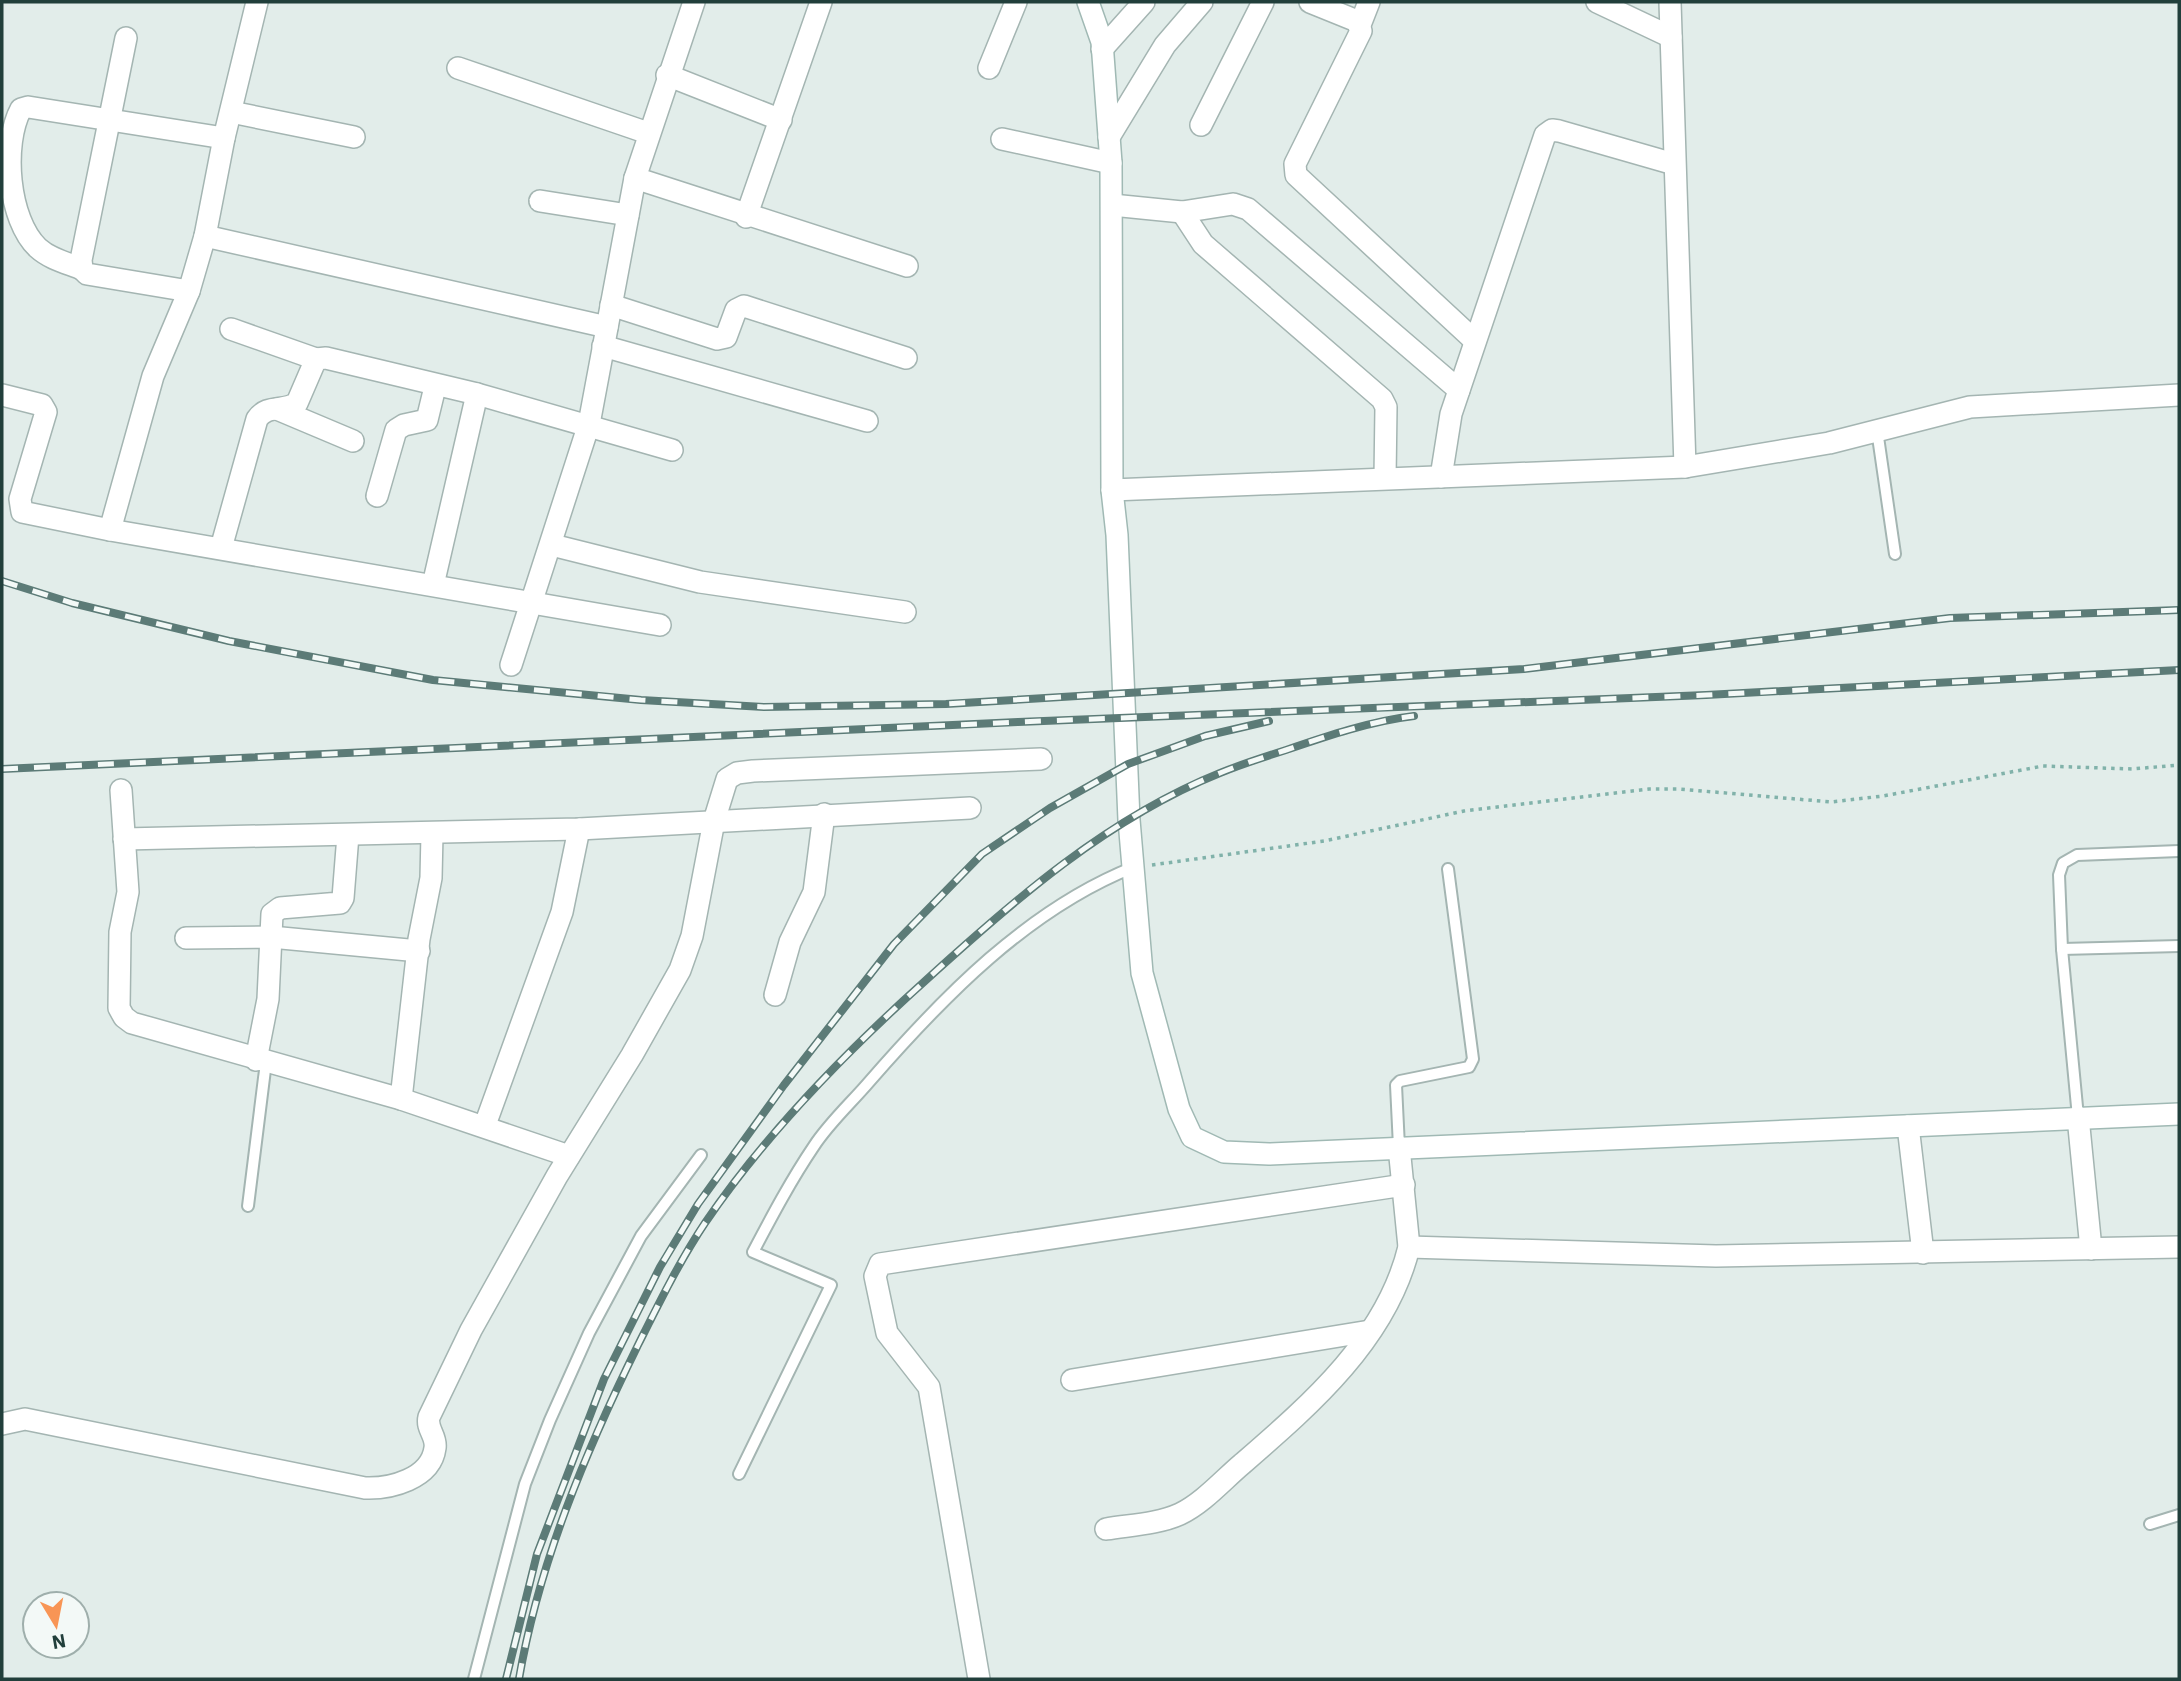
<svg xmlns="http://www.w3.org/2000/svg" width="2181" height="1681" font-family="'IBM Plex Sans',sans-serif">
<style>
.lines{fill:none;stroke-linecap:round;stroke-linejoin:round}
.lane-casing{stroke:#a4b5b2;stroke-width:14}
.street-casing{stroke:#a4b5b2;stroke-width:24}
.secondary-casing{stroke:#a0b9b4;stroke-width:24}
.path{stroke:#81b2aa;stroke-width:3.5;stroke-dasharray:3.5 5;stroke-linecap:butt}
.lane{stroke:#fff;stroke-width:10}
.street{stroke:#fff;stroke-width:21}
.secondary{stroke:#fff;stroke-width:21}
.rail-casing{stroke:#5c7b77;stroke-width:8}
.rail{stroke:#f3f9f7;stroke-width:5;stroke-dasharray:16;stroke-linecap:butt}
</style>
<rect width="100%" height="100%" fill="#e2edea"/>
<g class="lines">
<!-- lane casing -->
<g class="lane-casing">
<g id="lane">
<polyline points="1877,430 1895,554"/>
<polyline points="2062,949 2179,946"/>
<polyline points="2078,1117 2062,949 2059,875 2063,863 2077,855 2179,851"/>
<polyline points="1399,1147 1396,1085 1400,1081 1469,1067 1473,1059 1448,869"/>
<polyline points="248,1206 266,1062"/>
<path d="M739 1474 831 1285 753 1252C772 1216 791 1180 814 1146 829 1123 851 1103 869 1082 943 997 1028 909 1134 867"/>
<polyline points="2150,1524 2179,1515"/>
<polyline points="474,1679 525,1484 550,1420 589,1333 641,1236 701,1155"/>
</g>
</g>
<!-- street casing -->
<g class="street-casing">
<g id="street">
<polyline points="257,2 224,138 205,236 189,291 153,376 110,530 660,625"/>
<polyline points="1310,2 1357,21 1361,31 1295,164 1296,175 1474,340"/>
<polyline points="1597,2 1671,37"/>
<polyline points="1670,2 1685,467"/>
<polyline points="1360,25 1369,2"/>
<polyline points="126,38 81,260 82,269 87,274 189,291"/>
<polyline points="1102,49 1144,2"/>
<polyline points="458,68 648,133"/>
<polyline points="989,68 1016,2"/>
<polyline points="667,75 781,120"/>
<polyline points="231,112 354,137"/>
<polyline points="1201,125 1263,2"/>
<polyline points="1109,137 1165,45 1202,2"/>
<polyline points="1002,139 1111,163"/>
<polyline points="635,178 907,266"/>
<polyline points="540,201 628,215"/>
<polyline points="1112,205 1182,212 1233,204 1248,209 1459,390"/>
<polyline points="1182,212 1203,244 1382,399 1386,407 1385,478"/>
<polyline points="746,217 821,2"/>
<polyline points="205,236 607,327"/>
<path d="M82 269C67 263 50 259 38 248 8 220 2 144 21 109L28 107 224 138"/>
<polyline points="611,305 717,339 726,337 736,310 744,306 906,358"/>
<polyline points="231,329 316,359"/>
<polyline points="603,346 867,421"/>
<polyline points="2,395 42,405 46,412 20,499 22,512 110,530"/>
<polyline points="277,409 353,441"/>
<polyline points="1441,477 1451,414 1545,135 1552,130 1559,131 1674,164"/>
<polyline points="1112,490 1685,467 1829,443 1970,407 2179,395"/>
<polyline points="377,496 396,430 404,425 427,420 435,387"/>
<polyline points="552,545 700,582 905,612"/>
<path d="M221 548 257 419C267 404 284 412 297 403L316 359 326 358 477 394 672 450"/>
<polyline points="433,585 477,394"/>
<polyline points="511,665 589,424 635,178 694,2"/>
<polyline points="121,790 128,892 120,932 119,1008 124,1017 132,1023 401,1099 569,1156"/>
<polyline points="124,839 579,829 970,808"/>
<polyline points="186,938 271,937 419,951"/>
<polyline points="775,995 790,942 814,892 824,814"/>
<polyline points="256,1060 268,999 272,914 280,908 340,903 343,898 348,835"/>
<polyline points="401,1099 419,939 431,878 432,834"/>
<polyline points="2078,1117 2091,1249"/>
<polyline points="485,1125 562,912 579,829"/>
<polyline points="1908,1126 1923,1253"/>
<polyline points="1409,1247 1716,1256 2179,1247"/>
<polyline points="1072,1380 1370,1331"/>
<path d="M2 1424 25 1419 365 1488C390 1489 431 1479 435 1448 437 1436 426 1429 429 1417L471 1330 557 1176 632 1055 680 970 692 936 714 821 727 779 737 773 753 771 1041 759"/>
<path d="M1106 1529C1130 1525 1158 1524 1180 1514 1203 1503 1223 1480 1242 1464 1310 1405 1387 1339 1409 1247L1399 1147"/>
<polyline points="979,1679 929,1387 887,1333 875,1276 880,1264 1404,1185"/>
</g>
</g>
<!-- secondary casing -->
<g class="secondary-casing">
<polyline id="secondary" points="1088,2 1102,42 1111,163 1112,490 1117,535 1129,820 1142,973 1179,1109 1192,1137 1224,1152 1269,1154 2179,1114"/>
</g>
<!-- path -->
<polyline class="path" points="1152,865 1324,841 1464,811 1649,789 1679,789 1831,802 1883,796 2043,766 2132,769 2179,765"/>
<!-- lane -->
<use href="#lane" class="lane"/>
<!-- street -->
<use href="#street" class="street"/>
<!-- secondary -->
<use href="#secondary" class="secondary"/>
<!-- rail casing -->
<g class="rail-casing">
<g id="rail">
<polyline points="2,581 72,603 229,641 433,680 641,700 764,707 946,704 1524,669 1950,618 2179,610"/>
<polyline points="2,769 1018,722 1706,695 2179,670"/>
<polyline points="506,1679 537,1554 604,1379 660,1267 698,1204 784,1085 894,944 982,854 1050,808 1128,764 1205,736 1269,721"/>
<path d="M519 1679C539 1562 586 1451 638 1345 659 1303 679 1262 705 1223 764 1136 847 1051 925 981 1014 900 1108 818 1220 773 1242 764 1264 757 1286 750 1327 736 1371 721 1414 716"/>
</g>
</g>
<!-- rail -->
<use href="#rail" class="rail"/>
</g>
<!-- border -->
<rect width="2181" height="1681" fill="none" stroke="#213f3b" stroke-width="7"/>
<!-- north arrow -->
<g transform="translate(56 1625) rotate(170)"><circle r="33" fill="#f3f9f7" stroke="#9fafac" stroke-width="2"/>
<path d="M0-5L12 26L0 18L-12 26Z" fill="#f89555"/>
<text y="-10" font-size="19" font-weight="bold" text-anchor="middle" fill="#213f3b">N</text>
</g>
</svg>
